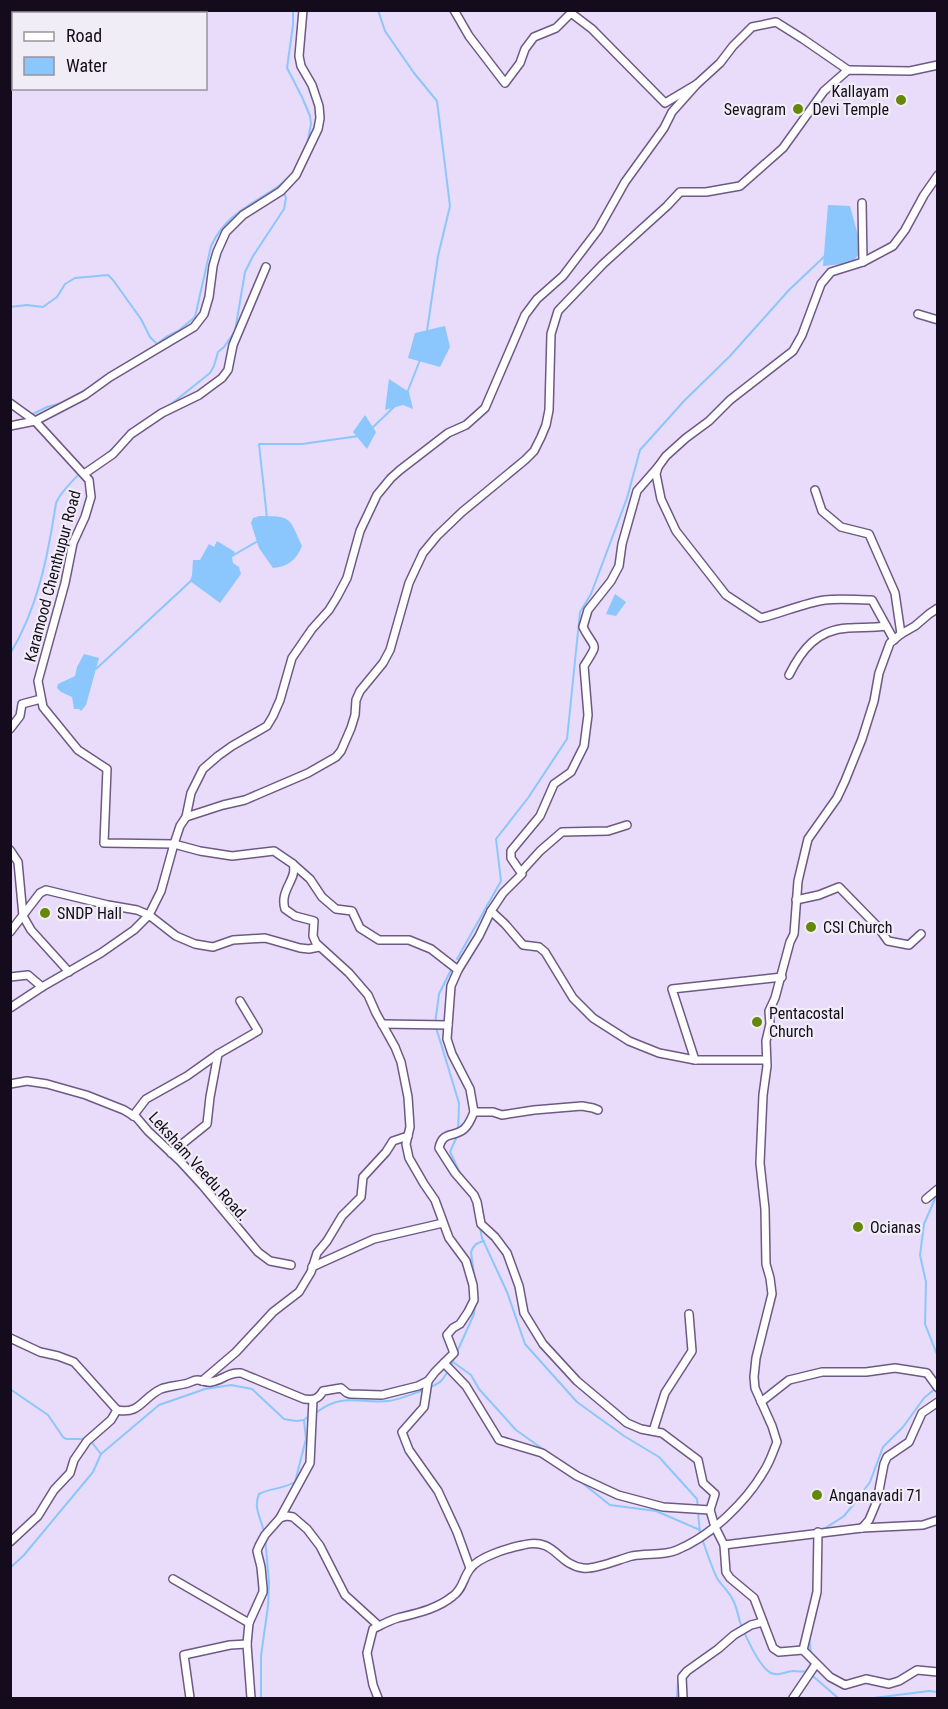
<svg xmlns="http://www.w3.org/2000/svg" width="948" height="1709" font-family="'Roboto Condensed',sans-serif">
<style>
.water{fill:#8bc7fc}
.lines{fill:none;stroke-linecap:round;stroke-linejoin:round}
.stream{stroke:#8bc7fc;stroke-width:2}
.minor-casing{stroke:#6e5985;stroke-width:10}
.minor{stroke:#fff;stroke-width:7}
.poi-dot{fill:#66880a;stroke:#f1edf7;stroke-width:2}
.labels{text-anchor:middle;stroke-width:4.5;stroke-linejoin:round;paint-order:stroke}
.poi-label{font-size:16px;fill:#140c1d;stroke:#f1edf7;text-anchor:start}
.street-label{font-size:16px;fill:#140c1d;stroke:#f1edf7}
</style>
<rect width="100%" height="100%" fill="#e9dbfa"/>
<!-- water -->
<g class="water">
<polygon points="828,205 850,206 862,250 852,263 823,266"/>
<polygon points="445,326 450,347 440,367 408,358 415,333"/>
<polygon points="389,379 409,392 413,409 403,405 385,410"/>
<polygon points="365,415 376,432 367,449 353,432"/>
<path d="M259 516C293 516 289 518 302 546 297 559 288 567 273 568L259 548 251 523 253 518Z"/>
<polygon points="217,541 235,552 232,557 233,563 239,567 241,574 220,603 190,581 192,575 193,560 200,560 209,544 214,547"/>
<polygon points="615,594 626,602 616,616 606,614"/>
<polygon points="84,654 99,658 86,705 81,711 79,709 74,709 72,697 61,692 57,688 58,684 75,676 77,667"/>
</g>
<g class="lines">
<!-- stream -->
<g class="stream">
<polyline points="293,10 293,25 287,68 302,97 310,116 311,124 307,145"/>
<polyline points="378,10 385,31 414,73 437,101 450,206 438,256 427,331"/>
<path d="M10 307 27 305 43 307 57 297 65 284 75 278 108 275 113 280 141 319 150 337 157 344 166 337 178 331 195 317 211 246C231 203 271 201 296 169"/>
<polyline points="128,362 156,345"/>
<polyline points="407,393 420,360"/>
<polyline points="170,405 210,373 214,366 218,352 224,347 235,331 245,272 253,256 284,209 286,198 284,193"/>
<polyline points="31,415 47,407 62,403 91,387"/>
<polyline points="371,429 395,406"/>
<polyline points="99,460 118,444"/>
<polyline points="267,518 259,444 302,444 359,436"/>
<polyline points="232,556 258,541"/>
<path d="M10 654C38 608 48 555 56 503 61 491 81 471 92 464"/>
<polyline points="96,669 193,579"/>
<polyline points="457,959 501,881 496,839 528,798 567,739 580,612 591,594 627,498 640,450 684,401 730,356 789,290 826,255"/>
<polyline points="451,970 439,994 435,1024 459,1103 458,1134 450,1152 462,1177"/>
<polyline points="938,1192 924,1224 920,1255 926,1282 925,1324 938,1357"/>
<polyline points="480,1228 482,1238 507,1292 525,1344 577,1402 624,1436 659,1457 697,1499 700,1534"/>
<path d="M477 1296 471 1252C474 1245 476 1243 484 1241"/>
<polyline points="457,1352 474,1314 475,1304"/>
<polyline points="453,1362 471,1375 479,1389 516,1430 547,1452"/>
<polyline points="10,1389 48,1415 63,1437 66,1439 89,1439 101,1454"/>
<path d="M317 1412C343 1392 360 1404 389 1401 397 1400 435 1387 441 1381 447 1375 451 1365 455 1357"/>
<polyline points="576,1478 610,1505 656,1511 700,1530"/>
<polyline points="821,1531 844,1516 853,1505 870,1482 883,1447 903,1427 924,1398 936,1388"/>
<path d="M264 1532C261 1518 253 1508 259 1494 271 1488 283 1489 295 1482L306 1439 304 1420"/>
<path d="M702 1539C707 1552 711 1566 717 1578 722 1586 729 1592 733 1600 737 1608 738 1615 740 1622 745 1635 759 1667 771 1673 780 1677 785 1671 793 1671 805 1671 805 1675 811 1663"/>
<polyline points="10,1568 24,1555 93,1472 101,1454 159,1405 205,1389 231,1385 252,1389 284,1419 296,1421 304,1420 310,1415"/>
<polyline points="812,1601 814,1579"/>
<polyline points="809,1636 811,1654"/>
<polyline points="814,1677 838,1698"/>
<polyline points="261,1698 261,1656 268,1606 269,1582 265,1537"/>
<polyline points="677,1698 678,1681 680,1678"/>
<polyline points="874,1698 929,1691 938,1692"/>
</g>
<!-- minor casing -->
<g class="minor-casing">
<g id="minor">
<polyline points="454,10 469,36 505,83 520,63 525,49 534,37 556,28 571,13 592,29 665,103 697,84 720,63 733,46 752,27 776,22 803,39 848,70"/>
<polyline points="862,203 863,262"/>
<polyline points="918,314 938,320"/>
<path d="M10 403 35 421 89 480 91 497 85 517 73 543 65 583 38 681 43 707 78 750 107 769 104 843 174 844 200 851 232 856 274 851 293 864C298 879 279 890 285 909L295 916 314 921 313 936 316 943 349 973 368 995 376 1013 395 1047 401 1062 408 1097 410 1127 406 1144 409 1158 424 1184 435 1200 449 1238 466 1261 473 1285 474 1300 468 1312 460 1324 453 1328 447 1335 454 1353 435 1372 428 1381 418 1386 382 1395 350 1394 347 1393 341 1388 323 1391C318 1400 313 1400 304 1399L241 1373C227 1372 224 1380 211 1382 206 1383 202 1380 197 1380 193 1380 188 1384 184 1384 176 1386 168 1386 161 1389 143 1397 140 1415 117 1410"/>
<polyline points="10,426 35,421 85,395 110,377 194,327 204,314 209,297 213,266 217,252 226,232 243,215 281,191 296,175 318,129 320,118 319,106 312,85 301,66 299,56 303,10"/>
<path d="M658 467 637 491 622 544 619 566 611 581 588 610 583 627C595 651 600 641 584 666L588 715 584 746 571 772 554 784 540 816 511 851V858L522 874 503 893 491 911 479 936 458 970 451 986 447 1039 452 1054 470 1089 474 1112C472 1117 469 1125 464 1129 454 1138 443 1130 439 1148L455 1173 474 1195 477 1202 481 1224 495 1237 507 1253 519 1286 524 1313 543 1344 577 1381 627 1423 641 1429 662 1433 698 1460 703 1483 715 1494 710 1510 715 1527 724 1545 726 1572 730 1578 754 1598 773 1648 779 1652 803 1650 830 1677 845 1685 866 1679 889 1684 899 1681 917 1670 938 1672"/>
<polyline points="84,474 113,454 131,434 162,413 199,395 222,378 228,370 233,345 266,267"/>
<polyline points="815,490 822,511 841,527 869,534 895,593 901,634"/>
<path d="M894 640 872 600C856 600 840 598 825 600 804 603 782 613 761 618L726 595 676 531 661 499 656 474 658 467 666 456 686 438 709 421 730 400 793 351 802 335 821 284 831 272 863 262 893 246 905 230 924 195 938 175"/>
<path d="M789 675C802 649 817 630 848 628 861 627 873 628 886 626"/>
<polyline points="10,729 20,716 22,704 41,699"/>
<polyline points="186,817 191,793 203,769 218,756 232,746 267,726 273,716 280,700 292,658 312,629 329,610 337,597 347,578 360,531 377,495 391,478 400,470 448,433 466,425 485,408 525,315 537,299 563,276 598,230 625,182 664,128 672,112 697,84"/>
<polyline points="10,850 18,862 23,916 31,930 69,972"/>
<polyline points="293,864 310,879 322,897 336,909 352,911 360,928 379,940 409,940 431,949 458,970"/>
<polyline points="521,872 540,851 562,832 608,831 627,825"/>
<polyline points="796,900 819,895 839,887 878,927 888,941 909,945 921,934"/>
<polyline points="491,911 505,924 523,945 539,947 545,952 573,998 593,1018 629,1041 659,1053 695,1060"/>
<polyline points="10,932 40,893 46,890 108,905 137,910 149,915 176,936 195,944 213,947 233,940 265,938 300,948 309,949 319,947"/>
<polyline points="10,977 28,975 42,987"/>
<polyline points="10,1008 42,987 101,953 134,930 149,915 161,891 174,844 180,826 186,817 223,805 245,800 308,773 336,757 341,751 351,728 355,715 356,700 360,691 383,663 390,650 409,583 423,553 437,536 462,512 525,460 534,451 541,437 546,425 549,410 551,334 558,311 603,264 667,206 680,192 706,192 740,186 783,148 824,91 848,70 910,71 938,65"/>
<polyline points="382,1024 448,1025"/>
<polyline points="766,1060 695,1060 672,989 782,977"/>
<polyline points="10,1084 27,1081 47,1084 86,1095 124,1110 137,1118 148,1131 180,1161 203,1186 258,1252 270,1261 291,1265"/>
<polyline points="474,1112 493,1112 502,1115 534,1110 582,1106 593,1108 598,1110"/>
<polyline points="133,1116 146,1099 187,1076 218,1054 258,1031 240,1001"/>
<polyline points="171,1153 207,1124 210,1097 218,1054"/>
<polyline points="926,1199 938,1189"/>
<polyline points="312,1267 374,1239 443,1223"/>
<polyline points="10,1338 40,1352 58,1356 74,1362 117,1410"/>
<polyline points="444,1363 466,1386 499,1440 542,1453 577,1476 618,1495 663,1507 710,1510"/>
<polyline points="202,1381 236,1352 273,1312 299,1292 311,1272 317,1253 327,1241 342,1216 361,1197 363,1177 386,1152 393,1141 408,1136"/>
<polyline points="428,1381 424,1407 402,1432 409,1450 438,1491 457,1532 470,1568"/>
<polyline points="761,1402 789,1380 822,1372 866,1372 895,1368 927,1373 938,1388"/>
<polyline points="653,1431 665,1393 692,1351 689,1314"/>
<polyline points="280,1518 310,1463 313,1400"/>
<polyline points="862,1528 869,1520 877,1501 884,1464 887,1457 909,1442 922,1413 938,1402"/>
<polyline points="10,1542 38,1516 54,1490 70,1473 74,1460 87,1441 111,1420 117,1410"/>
<polyline points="724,1545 862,1528 923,1525 938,1520"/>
<polyline points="173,1579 249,1623"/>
<polyline points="803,1650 817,1592 818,1532"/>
<polyline points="190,1698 184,1655 230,1645 247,1644"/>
<polyline points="251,1698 247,1644 249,1623 263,1592 263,1588 261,1567 257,1551 259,1546 265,1535 280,1518 287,1516 293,1517 307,1529 320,1546 345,1595 379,1626"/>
<path d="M378 1698 373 1685 367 1653 373 1629C381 1625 390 1620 398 1618 418 1613 437 1609 453 1596 463 1589 463 1578 470 1569 478 1557 508 1548 523 1545 556 1537 556 1564 583 1568 594 1570 620 1559 632 1556 647 1553 664 1556 677 1550 711 1536 746 1502 764 1471 770 1462 773 1452 777 1442L772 1426 755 1388 754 1377 756 1358 772 1294 770 1278 766 1264 765 1209 760 1163 763 1095 767 1066 766 1041 770 1024 769 1011 775 998 790 942 794 934 798 881 808 839 837 798 845 781 862 739 874 701 879 673 890 643 901 634 915 626 929 614 938 608"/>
<polyline points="683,1698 682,1677 687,1671 718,1649 734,1635 751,1625 763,1622"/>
<polyline points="793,1698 816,1664"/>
</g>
</g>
<!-- minor -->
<use href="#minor" class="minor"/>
</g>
<!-- markers -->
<g class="poi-dot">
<circle cx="901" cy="100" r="6"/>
<circle cx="798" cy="109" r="6"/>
<circle cx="45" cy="913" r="6"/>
<circle cx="811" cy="927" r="6"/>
<circle cx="757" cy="1022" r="6"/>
<circle cx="858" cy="1227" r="6"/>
<circle cx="817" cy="1495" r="6"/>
</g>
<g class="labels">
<!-- poi labels -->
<g class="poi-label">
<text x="889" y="97" text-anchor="end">Kallayam<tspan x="889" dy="18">Devi Temple</tspan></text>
<text x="786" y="115" text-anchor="end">Sevagram</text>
<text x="57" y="919">SNDP Hall</text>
<text x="823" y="933">CSI Church</text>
<text x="769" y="1019">Pentacostal<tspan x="769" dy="18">Church</tspan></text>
<text x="870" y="1233">Ocianas</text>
<text x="829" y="1501">Anganavadi 71</text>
</g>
<!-- street labels -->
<g class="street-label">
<text transform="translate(52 576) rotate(-75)" y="6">Karamood Chenthupur Road</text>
<text transform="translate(199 1166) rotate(48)" y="6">Leksham Veedu Road.</text>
</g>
</g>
<!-- border -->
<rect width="948" height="1709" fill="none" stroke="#140c1d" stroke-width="24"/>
<!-- legend -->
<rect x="12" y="12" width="195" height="78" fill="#f1edf7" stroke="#9993a0" stroke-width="1.5"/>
<rect x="24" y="32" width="30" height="9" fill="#ffffff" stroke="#9993a0" stroke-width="1.5"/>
<text x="66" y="42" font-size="18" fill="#140c1d">Road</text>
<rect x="24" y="57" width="30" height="18" fill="#8bc7fc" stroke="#9993a0" stroke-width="1.5"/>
<text x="66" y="72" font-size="18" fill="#140c1d">Water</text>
</svg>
